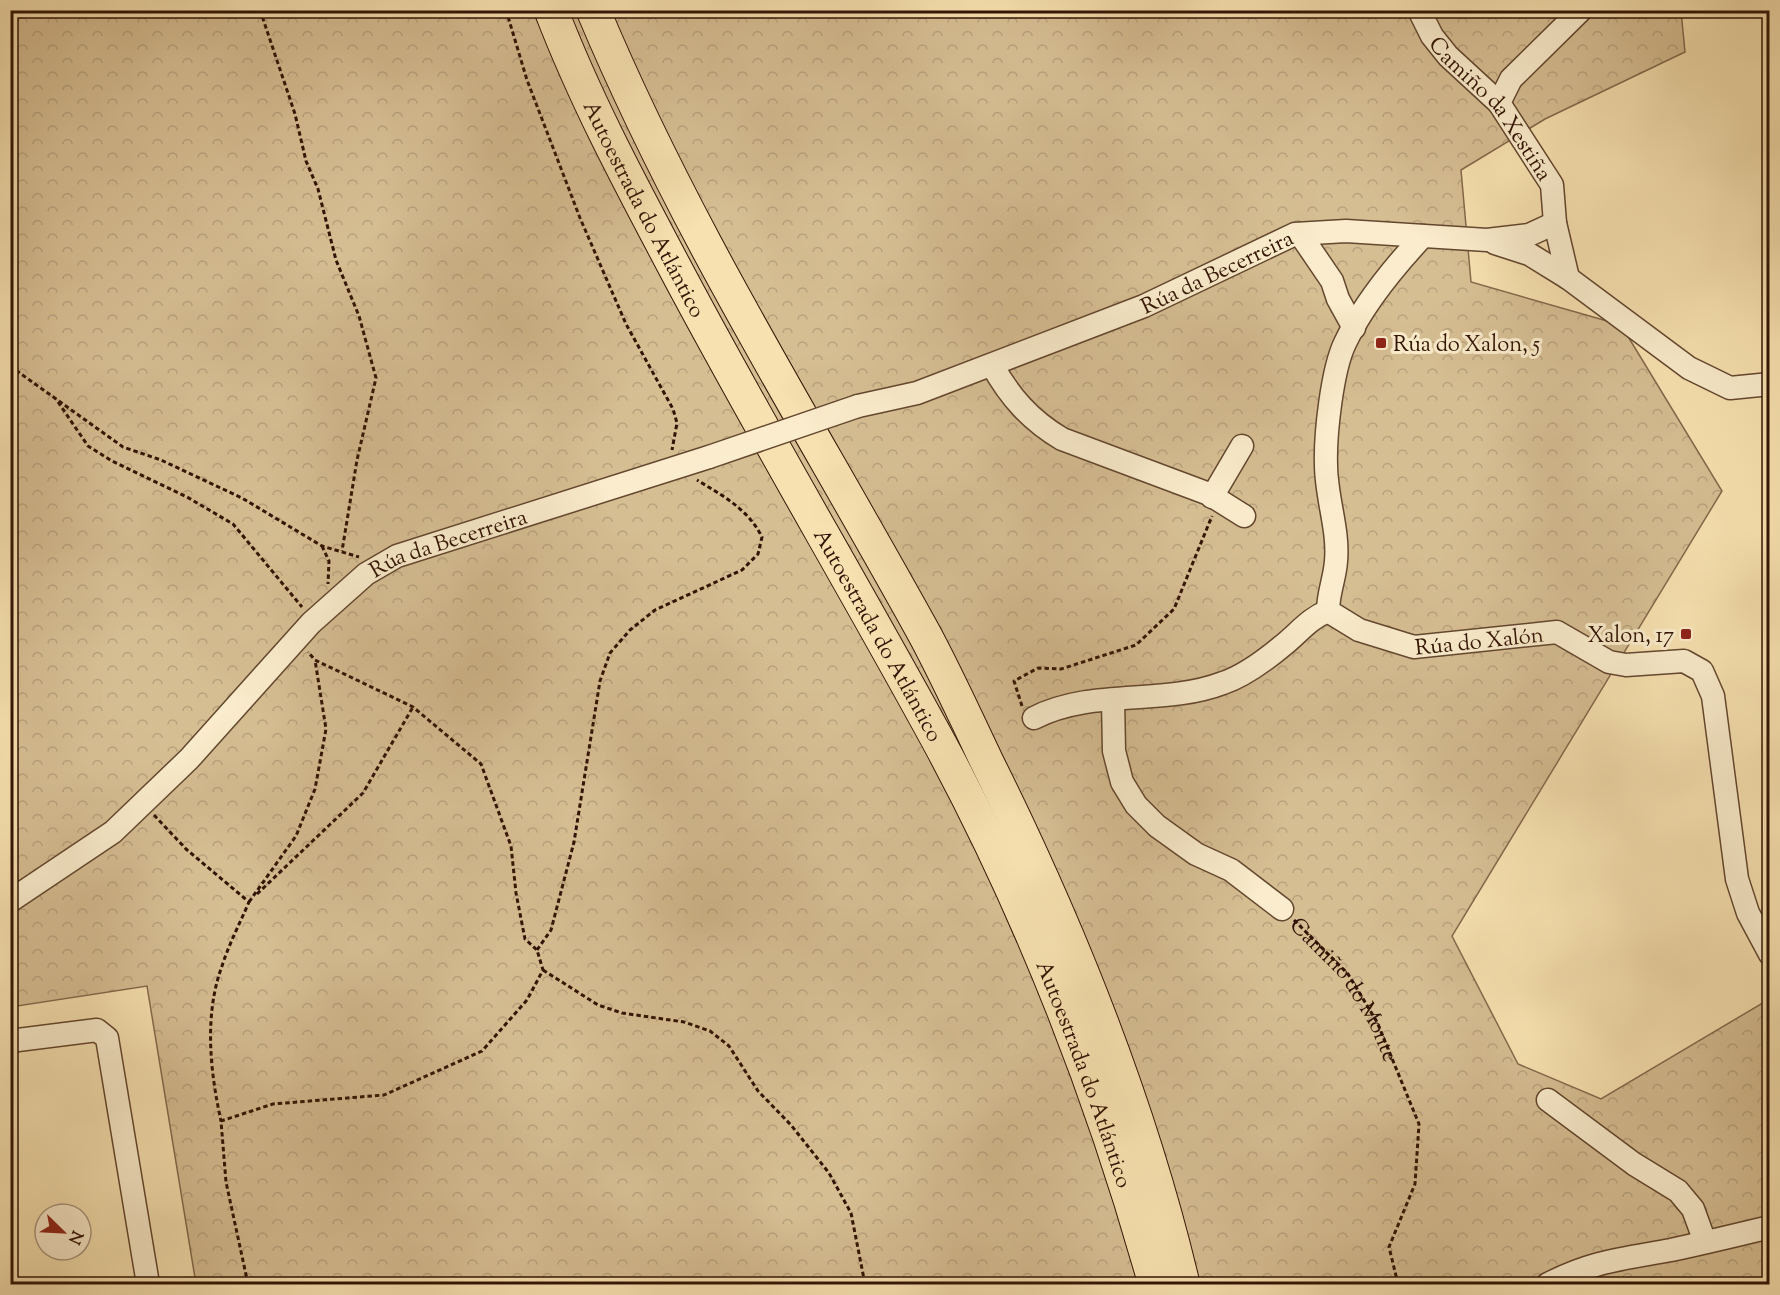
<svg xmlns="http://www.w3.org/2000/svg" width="1780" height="1295" font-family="'Sorts Mill Goudy',serif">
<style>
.forest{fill:url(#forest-crowns);stroke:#84694c;stroke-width:1.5}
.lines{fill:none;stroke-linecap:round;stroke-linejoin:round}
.minor-casing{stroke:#63472f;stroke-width:25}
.highway-casing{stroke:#321404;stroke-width:35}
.path{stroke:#321404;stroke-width:3;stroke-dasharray:4.5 3;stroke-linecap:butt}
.minor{stroke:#faeccc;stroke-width:22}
.highway{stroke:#f7e1b0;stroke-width:33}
.minor-bridge-casing{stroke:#63472f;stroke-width:25;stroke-linecap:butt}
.minor-bridge{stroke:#faeccc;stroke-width:22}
.poi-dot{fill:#8f2418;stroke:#faeccc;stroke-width:2}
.labels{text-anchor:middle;stroke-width:6;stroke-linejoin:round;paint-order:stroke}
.street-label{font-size:22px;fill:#321404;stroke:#faeccc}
.poi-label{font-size:22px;fill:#321404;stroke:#faeccc;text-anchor:start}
</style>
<defs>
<pattern id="forest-crowns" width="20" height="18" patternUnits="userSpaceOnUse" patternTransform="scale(1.5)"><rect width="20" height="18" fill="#d6be93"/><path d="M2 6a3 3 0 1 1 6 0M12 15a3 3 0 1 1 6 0" fill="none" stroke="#b8a27d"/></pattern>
</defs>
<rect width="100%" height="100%" fill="#f7e1b0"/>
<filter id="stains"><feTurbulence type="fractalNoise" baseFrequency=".00333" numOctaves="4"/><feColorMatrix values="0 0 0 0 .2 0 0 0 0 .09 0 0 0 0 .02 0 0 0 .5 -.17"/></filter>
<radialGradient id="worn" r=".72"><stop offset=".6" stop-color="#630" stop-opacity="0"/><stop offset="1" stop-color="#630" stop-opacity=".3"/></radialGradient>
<!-- forest -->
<polygon class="forest" points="11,11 1681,11 1685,52 1545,119 1461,170 1471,282 1621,325 1722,491 1452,936 1518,1064 1601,1099 1766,1001 1769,1002 1769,1284 196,1284 147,986 11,1007"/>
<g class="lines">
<!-- minor casing -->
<g class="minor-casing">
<g id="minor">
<path id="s2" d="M1419 10 1432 36 1448 56 1499 103 1552 185 1555 223 1568 278"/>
<polyline points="1499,103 1511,79 1581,10"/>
<polyline points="1300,234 1332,281 1338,299 1354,328"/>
<path id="s3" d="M1423 236C1393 268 1364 303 1345 343 1332 370 1325 435 1326 465 1326 497 1339 530 1336 561 1335 578 1328 593 1328 611L1359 630 1414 647 1557 632 1609 662 1626 665 1684 661 1702 671 1713 696 1737 879 1748 913 1770 954"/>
<polyline points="1495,243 1529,254 1568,278 1689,368 1730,388 1770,384"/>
<path d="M992 365C1010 397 1030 420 1062 439L1209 494 1244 516"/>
<path id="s4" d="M858 406 917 393 1144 306 1295 234 1346 231 1487 240 1529 235 1555 223"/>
<polyline points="1212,497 1242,446"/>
<polyline points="1113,700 1114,751 1122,782 1136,805 1157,826 1196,854 1231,870 1282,909"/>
<path d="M1034 718C1092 688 1163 706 1223 683 1244 676 1264 661 1281 647 1298 634 1308 619 1328 611"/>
<path id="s5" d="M10 901 113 832 189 759 311 623 366 574 397 556 709 457"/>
<polyline points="10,1041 97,1030 107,1038 148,1284"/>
<polyline points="1548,1100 1634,1164 1678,1191 1693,1209 1705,1242"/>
<path d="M1548 1284C1593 1261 1622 1259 1671 1250 1704 1243 1737 1235 1770 1227"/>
</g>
</g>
<!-- highway casing -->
<g class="highway-casing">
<g id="highway">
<path id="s6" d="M551 10C585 99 630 183 674 266 759 427 853 584 940 744 1032 915 1103 1098 1155 1284"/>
<path d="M593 10C686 232 810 426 925 635 947 676 967 720 987 762 1070 929 1140 1102 1183 1284"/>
</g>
</g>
<!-- path -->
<g class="path">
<polyline points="260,10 295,114 306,161 318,189 336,260 359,316 376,378 357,460 342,551"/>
<polyline points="506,10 527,80 580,218 626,324 673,409 677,423 672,450"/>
<polyline points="10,366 123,447 161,460 242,498 322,546 359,557"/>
<polyline points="58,402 88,446 112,461 187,497 233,524 302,607"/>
<polyline points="322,546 329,561 328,584"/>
<polyline points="1022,706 1014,681 1038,668 1061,669 1136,645 1174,609 1212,516"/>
<path d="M154 815 186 849 249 902C240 923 229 944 222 966 204 1015 210 1071 221 1121"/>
<polyline points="257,894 363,793 413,707"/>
<polyline points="249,902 296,836 315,789 326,729 315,660"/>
<path id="s1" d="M1294 920 1348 974 1377 1022 1419 1124 1415 1184 1389 1247 1398 1284"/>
<path d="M537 950 551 930 574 842 600 681 610 653 630 630 655 610 742 570 758 554 762 537C748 509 723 496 697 480"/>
<polyline points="543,970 598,1005 622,1013 684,1022 710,1031 729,1046 758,1091 791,1125 829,1173 851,1213 865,1284"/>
<polyline points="248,1284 226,1182 221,1121 273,1104 384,1095 482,1051 527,1000 543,970 537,950 525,939 516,893 511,846 481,764 413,707 315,660 308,652"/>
</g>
<!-- minor -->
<use href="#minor" class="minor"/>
<!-- highway -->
<use href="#highway" class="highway"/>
<!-- minor-bridge casing -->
<g class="minor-bridge-casing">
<polyline id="minor-bridge" points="709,457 858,406"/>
</g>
<!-- minor-bridge -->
<use href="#minor-bridge" class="minor-bridge"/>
</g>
<!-- markers -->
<g class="poi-dot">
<rect x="1375" y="337" width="12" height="12" rx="3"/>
<rect x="1680" y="628" width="12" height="12" rx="3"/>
</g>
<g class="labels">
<!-- street labels -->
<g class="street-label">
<text dy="8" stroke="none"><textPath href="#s2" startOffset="123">Camiño da Xestiña</textPath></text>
<text dy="8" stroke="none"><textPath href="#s6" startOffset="220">Autoestrada do Atlántico</textPath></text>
<text dy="8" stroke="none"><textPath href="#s4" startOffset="384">Rúa da Becerreira</textPath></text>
<text dy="8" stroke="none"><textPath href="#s5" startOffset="574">Rúa da Becerreira</textPath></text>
<text dy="8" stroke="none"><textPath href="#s6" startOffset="706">Autoestrada do Atlántico</textPath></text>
<text dy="8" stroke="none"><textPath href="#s3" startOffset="564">Rúa do Xalón</textPath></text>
<text dy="8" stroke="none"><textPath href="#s1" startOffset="87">Camiño do Monte</textPath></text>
<text dy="8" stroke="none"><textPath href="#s6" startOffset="1192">Autoestrada do Atlántico</textPath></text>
</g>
<!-- poi labels -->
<g class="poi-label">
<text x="1393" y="351">Rúa do Xalon, 5</text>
<text x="1674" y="642" text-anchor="end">Xalon, 17</text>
</g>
</g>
<!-- margin -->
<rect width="1780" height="1295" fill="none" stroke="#f7e1b0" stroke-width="36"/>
<rect x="12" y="12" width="1756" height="1271" fill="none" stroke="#321404" stroke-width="3"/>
<rect x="18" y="18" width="1744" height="1259" fill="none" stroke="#321404" stroke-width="1.5"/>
<!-- north arrow -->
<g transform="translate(63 1232) rotate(114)"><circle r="28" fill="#faeccc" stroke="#aa967c" stroke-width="1.5"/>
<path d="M0-4.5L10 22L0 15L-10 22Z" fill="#8f2418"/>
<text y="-9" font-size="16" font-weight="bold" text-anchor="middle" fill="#321404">N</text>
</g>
<rect width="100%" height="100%" filter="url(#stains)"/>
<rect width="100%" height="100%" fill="url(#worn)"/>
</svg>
